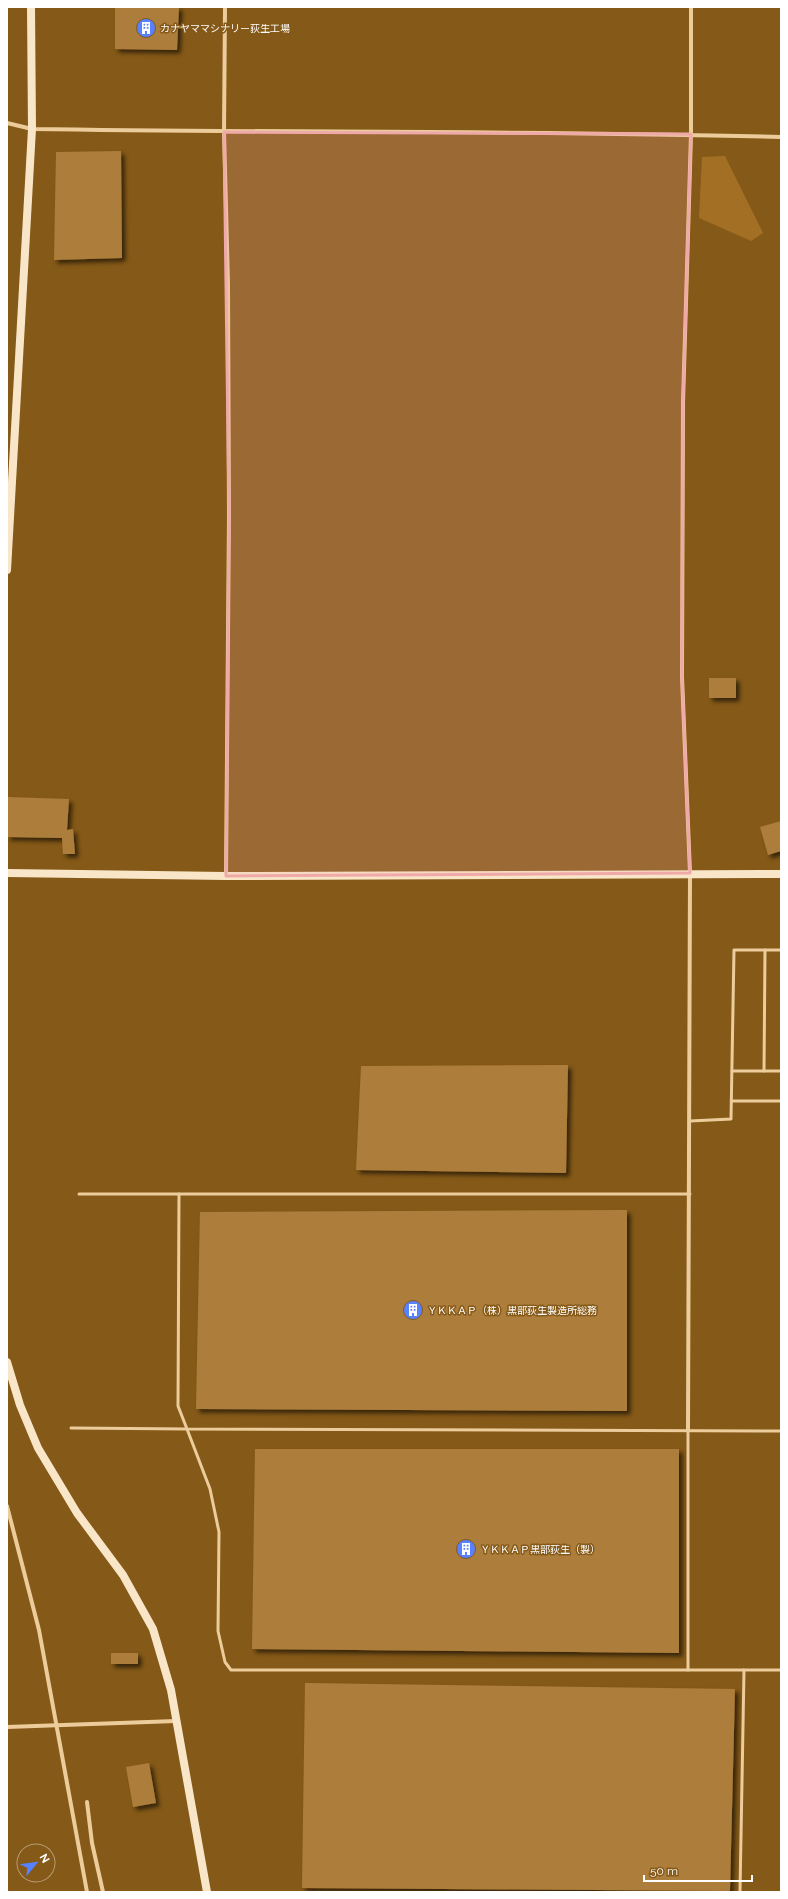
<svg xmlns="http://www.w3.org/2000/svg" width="788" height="1899" font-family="Raleway,'Noto Sans JP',sans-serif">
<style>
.green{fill:#a26f25}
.building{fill:#ad7e3b;filter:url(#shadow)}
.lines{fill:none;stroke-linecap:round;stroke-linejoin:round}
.lane{stroke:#edcc9c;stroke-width:3}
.street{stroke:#edcc9c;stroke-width:4}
.secondary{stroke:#f9e6c9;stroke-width:8}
.marked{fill:#efa9a9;fill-opacity:0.2;stroke:#efa9a9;stroke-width:3;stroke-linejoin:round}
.labels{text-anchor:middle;stroke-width:3;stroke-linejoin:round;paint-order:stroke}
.poi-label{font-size:10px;fill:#fff;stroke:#855917;text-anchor:start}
</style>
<defs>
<filter id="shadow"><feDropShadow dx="3.5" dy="3.5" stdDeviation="2" flood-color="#0009"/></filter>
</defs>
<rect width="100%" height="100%" fill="#855917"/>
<!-- green -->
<polygon class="green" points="725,156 763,233 751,241 699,218 702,157"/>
<!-- building -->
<g class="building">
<polygon points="115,7 179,7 177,50 115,49"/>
<polygon points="121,151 122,258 54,260 56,152"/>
<rect x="709" y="678" width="27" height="20"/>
<polygon points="8,797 69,799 67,830 73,829 75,854 63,854 62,838 7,837"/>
<polygon points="781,821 781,851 768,855 760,827"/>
<polygon points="568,1065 566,1173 356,1170 361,1066"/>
<polygon points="627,1210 627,1411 196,1409 200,1212"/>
<polygon points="255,1449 679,1449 679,1653 252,1649"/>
<rect x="111" y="1653" width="27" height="11"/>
<polygon points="305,1683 735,1689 730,1891 302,1888"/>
<polygon points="149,1763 156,1803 133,1807 126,1767"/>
</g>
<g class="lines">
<!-- lane -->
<g class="lane">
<polyline points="732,1071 781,1071"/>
<polyline points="764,1071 765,950"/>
<polyline points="732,1101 781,1101"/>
<polyline points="690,1121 731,1119 734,950 781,950"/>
<polyline points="79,1194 179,1194"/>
<polyline points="690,1194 179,1194 178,1406 187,1429 781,1431"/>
<polyline points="71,1428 187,1429 210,1489 219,1532 218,1631 225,1662 231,1670 781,1670"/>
<polyline points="688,1670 688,1429"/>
<polyline points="740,1892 744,1670"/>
</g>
<!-- street -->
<g class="street">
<polyline points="225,7 224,132 228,284 229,515 226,876"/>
<path d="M7 123 32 129C282 133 532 130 781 137"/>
<polyline points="688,1429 690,873 682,677 683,403 691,134 691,7"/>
<polyline points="7,1506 39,1630 87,1892"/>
<polyline points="7,1727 176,1721"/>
<polyline points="87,1802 92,1843 103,1892"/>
</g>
<!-- secondary -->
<g class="secondary">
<polyline points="7,570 32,129 31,7"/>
<polyline points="7,873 226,876 781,874"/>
<polyline points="7,1362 20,1405 38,1448 77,1513 123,1575 153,1629 171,1690 207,1892"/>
</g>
</g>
<!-- marked area -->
<path class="marked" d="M224 132 691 134 683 403 682 677 690 873 226 876 229 515Z"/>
<!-- icons -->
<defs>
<g id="building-disc" transform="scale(1)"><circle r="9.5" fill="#5881ff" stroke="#855917"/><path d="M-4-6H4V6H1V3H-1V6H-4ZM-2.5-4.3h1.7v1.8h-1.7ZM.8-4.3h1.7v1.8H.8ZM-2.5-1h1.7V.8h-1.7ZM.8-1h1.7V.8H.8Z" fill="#fff"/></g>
</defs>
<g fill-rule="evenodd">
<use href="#building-disc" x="146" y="28"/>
<use href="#building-disc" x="413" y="1310"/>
<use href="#building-disc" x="466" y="1549"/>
</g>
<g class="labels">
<!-- poi labels -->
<g class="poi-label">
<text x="160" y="32">カナヤママシナリー荻生工場</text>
<text x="427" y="1314">ＹＫＫＡＰ（株）黒部荻生製造所総務</text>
<text x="480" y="1553">ＹＫＫＡＰ黒部荻生（製）</text>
</g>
</g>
<!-- border -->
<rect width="788" height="1899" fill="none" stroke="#ffffff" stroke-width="16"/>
<!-- north arrow -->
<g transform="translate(36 1863) rotate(61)"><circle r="19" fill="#855917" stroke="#b69b74"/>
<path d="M0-3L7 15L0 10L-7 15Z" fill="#5881ff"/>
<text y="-6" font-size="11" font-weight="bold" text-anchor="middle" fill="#ffffff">N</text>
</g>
<!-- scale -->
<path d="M644 1875v6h108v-6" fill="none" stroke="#ffffff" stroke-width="2"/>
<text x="650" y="1875" font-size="12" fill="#ffffff" stroke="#855917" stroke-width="3" paint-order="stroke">50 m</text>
</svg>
